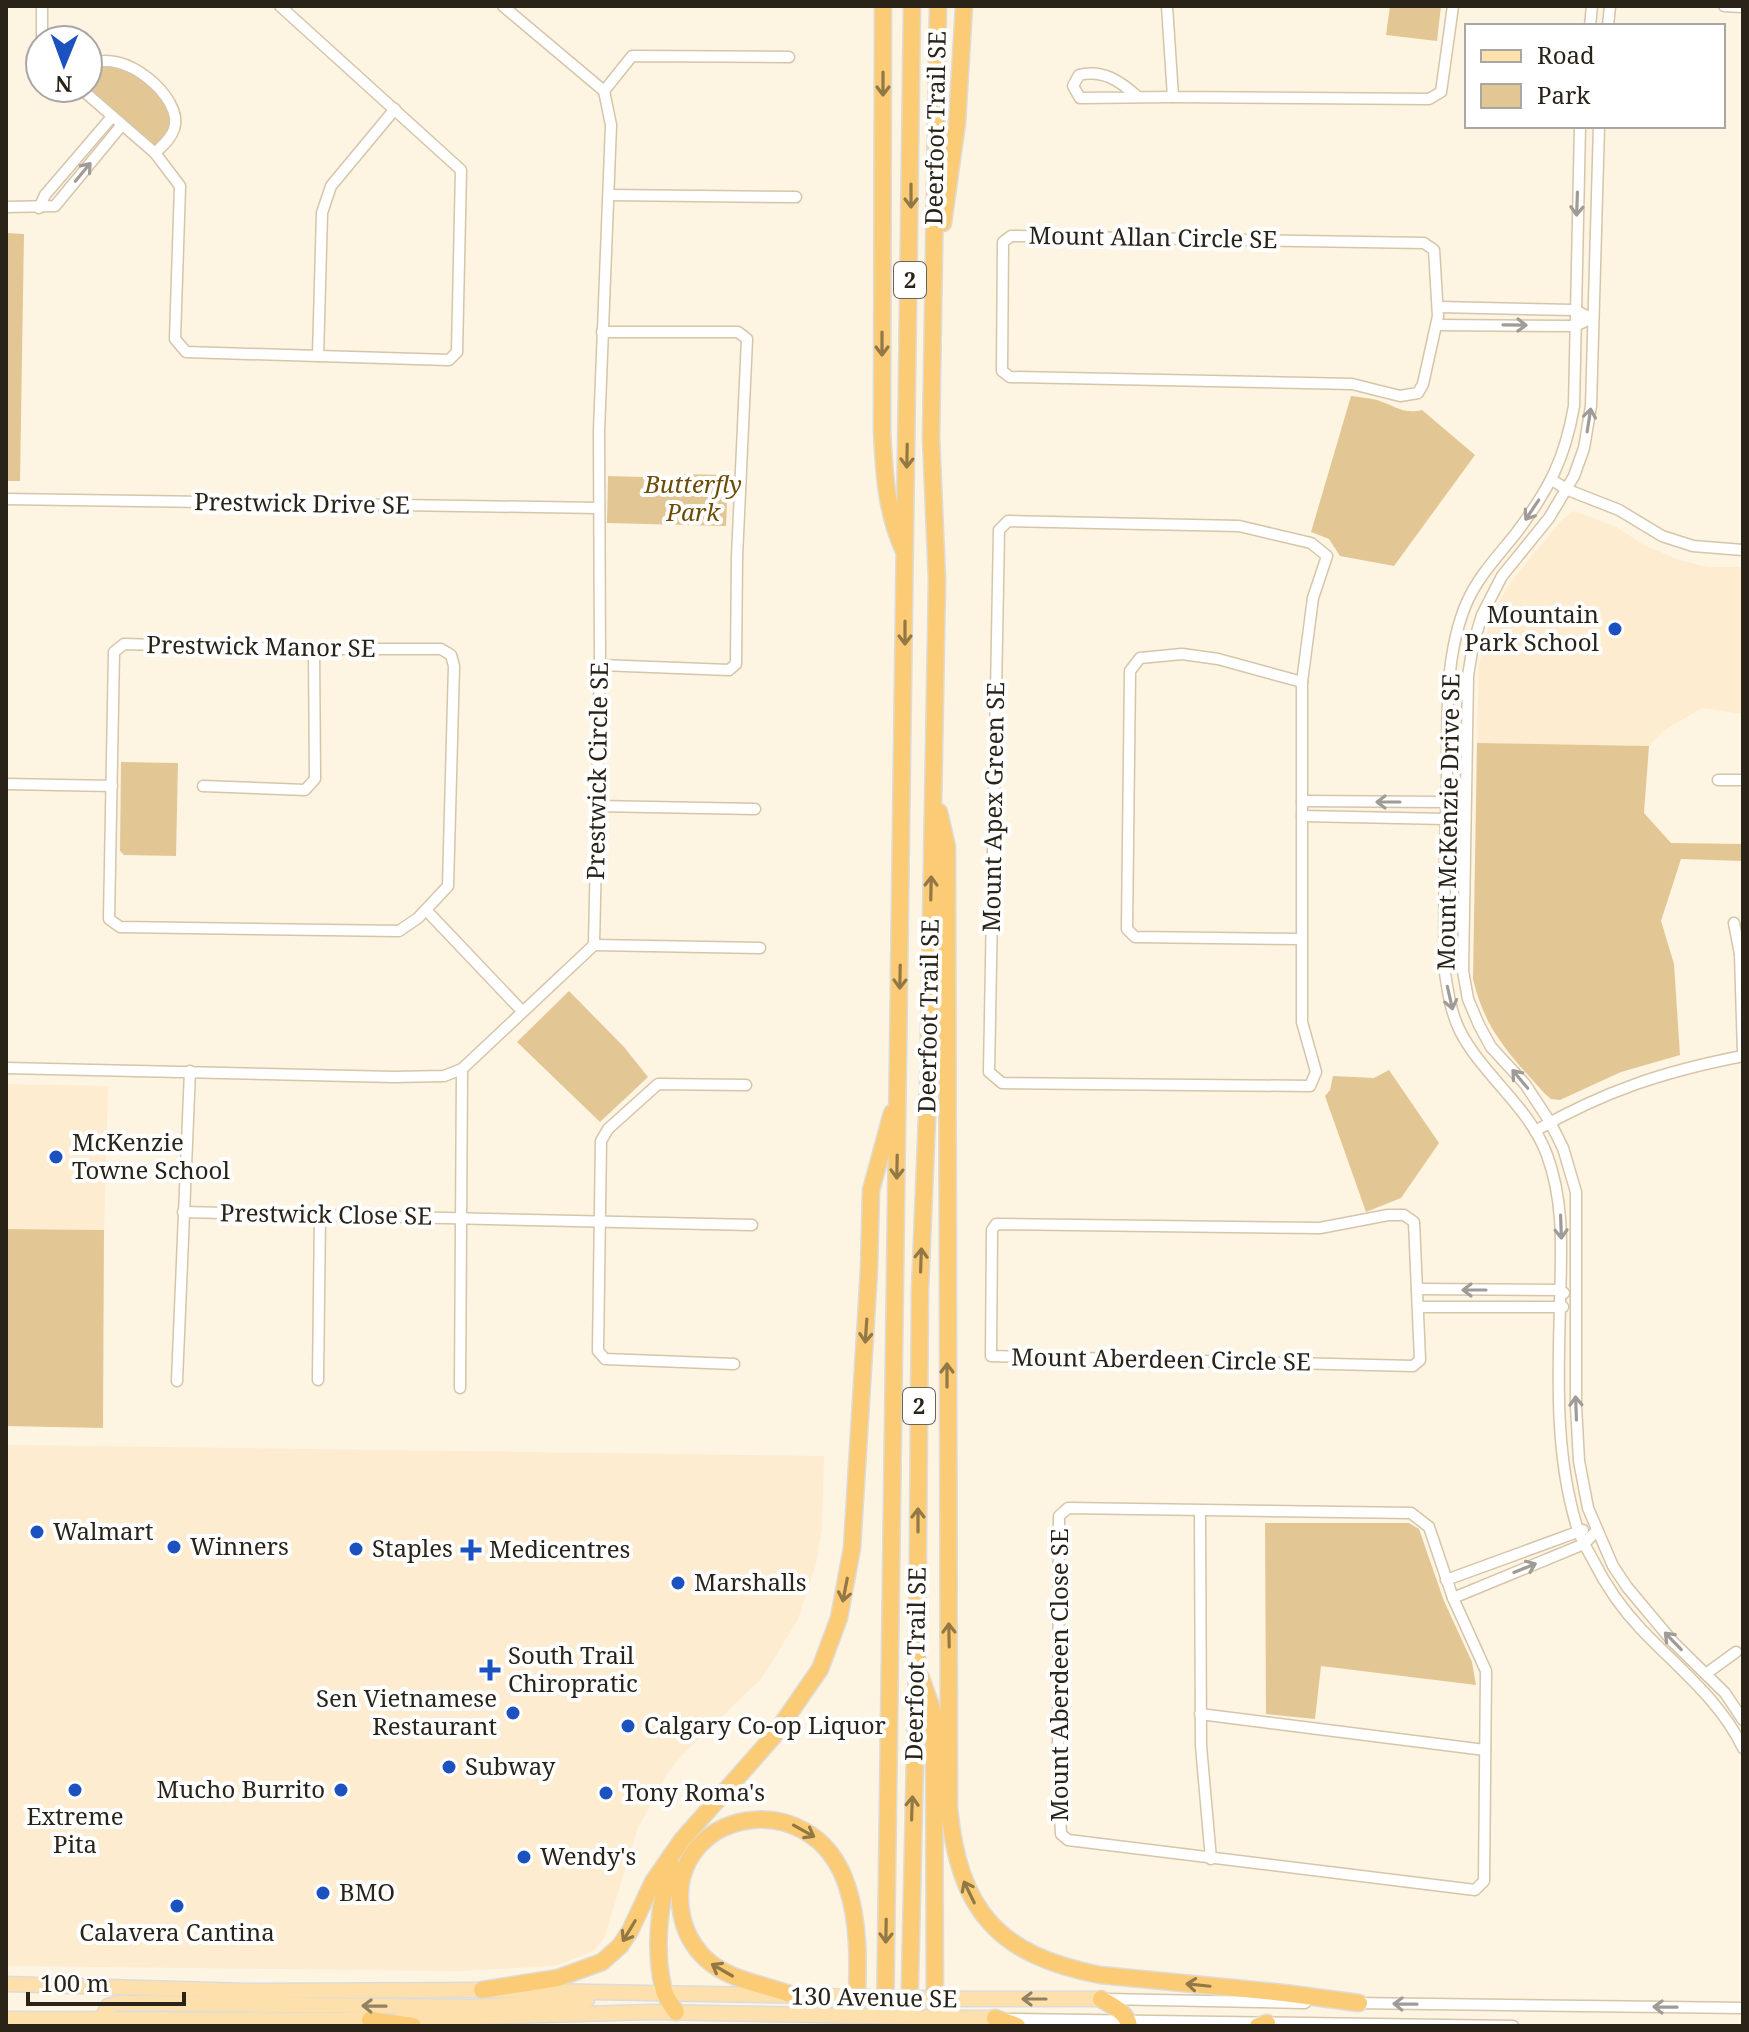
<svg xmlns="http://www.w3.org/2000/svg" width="1749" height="2032" font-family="'Noto Serif',serif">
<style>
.built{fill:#fdeccf}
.green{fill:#e2c795}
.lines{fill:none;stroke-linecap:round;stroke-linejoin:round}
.minor-casing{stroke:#d6c5a9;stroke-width:13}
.major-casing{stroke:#dddcda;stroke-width:17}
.highway-casing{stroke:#dddcda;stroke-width:19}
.minor{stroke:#fff;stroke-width:10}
.major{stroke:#fde0ac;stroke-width:14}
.highway{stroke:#fbcc75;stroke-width:16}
.major-bridge-casing{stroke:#dddcda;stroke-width:17;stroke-linecap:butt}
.major-bridge{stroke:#fde0ac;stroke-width:14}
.oneway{stroke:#927846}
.oneway2{stroke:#9f9c97}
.oneway3{stroke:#938262}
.poi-dot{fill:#1c52bf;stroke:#fff;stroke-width:3}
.labels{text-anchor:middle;stroke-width:8;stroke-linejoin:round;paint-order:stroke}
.shield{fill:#fff;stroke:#69655d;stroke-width:2}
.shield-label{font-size:22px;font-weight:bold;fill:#292318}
.street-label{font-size:24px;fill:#292318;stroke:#fff}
.park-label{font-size:24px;font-style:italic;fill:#6a4c05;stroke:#fff}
.poi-label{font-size:24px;fill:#292318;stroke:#fff;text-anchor:start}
</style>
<rect width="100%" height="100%" fill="#fef4e2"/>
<!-- built -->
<g class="built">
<polygon points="1574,511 1616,527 1644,545 1679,560 1708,567 1743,567 1743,714 1702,708 1663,731 1649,746 1477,743 1479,664 1492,615 1507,588 1522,568 1561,521"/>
<polygon points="6,1084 108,1086 104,1230 6,1229"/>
<polygon points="6,1445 824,1456 822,1528 816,1564 798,1619 762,1678 682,1755 667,1774 637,1830 604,1939 592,1952 554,1966 459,1971 6,1966"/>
</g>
<!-- green -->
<g class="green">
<polygon points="1390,6 1441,6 1437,41 1386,35"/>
<polygon points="124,62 166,98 175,127 155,153 80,88 88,88 88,66"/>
<polygon points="6,233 24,234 20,481 6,481"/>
<path d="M1351 396C1359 397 1369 398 1377 400 1394 405 1403 415 1422 410L1475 455 1394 566 1340 556 1329 539 1311 532Z"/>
<polygon points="678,474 728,475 726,526 607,523 608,476 678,478"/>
<path d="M1477 743 1649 746 1644 813 1671 843 1743 844V861L1681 859 1661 921 1674 964 1680 1055 1621 1072 1560 1100 1551 1099 1545 1094C1511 1056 1485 1031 1473 979Z"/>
<polygon points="121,762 178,763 176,856 124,855 120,851"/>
<polygon points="569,991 624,1047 648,1077 600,1122 517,1042"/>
<polygon points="1389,1070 1439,1143 1401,1198 1366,1212 1325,1096 1330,1090 1333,1076 1374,1078"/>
<polygon points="6,1229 104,1230 103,1428 6,1426"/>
<polygon points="1265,1523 1409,1523 1419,1529 1444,1601 1472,1662 1476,1685 1321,1666 1315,1719 1266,1714"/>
</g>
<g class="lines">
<!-- minor casing -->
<g class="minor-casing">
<g id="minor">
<polyline points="42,6 42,40"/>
<polyline points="1167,6 1173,97 1429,99 1441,92 1453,6"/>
<polyline points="1724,6 1743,7"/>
<polyline points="1590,26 1592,6"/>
<polyline points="1608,26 1610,6"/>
<path d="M88 66C122 44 185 99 174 129 171 139 162 146 155 153"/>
<polyline points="80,88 155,153 180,186 175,339 186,352 449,360 457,352 461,170 280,6"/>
<polyline points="604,91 632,56 789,57"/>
<path d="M1138 97C1120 81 1103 69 1079 75L1073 86 1080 98 1173 97"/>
<path d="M1580 126 1574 406C1565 459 1549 489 1517 532 1499 555 1479 575 1467 602 1443 657 1448 724 1447 783 1445 846 1443 910 1445 973 1448 993 1451 1013 1460 1031 1483 1076 1529 1106 1547 1155 1565 1204 1561 1253 1560 1304 1558 1379 1555 1455 1577 1527 1580 1538 1587 1549 1593 1560 1605 1584 1622 1609 1641 1629 1677 1667 1720 1700 1743 1748"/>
<polyline points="1599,126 1591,406 1584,448 1574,476 1549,518 1502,576 1482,615 1473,645 1468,676 1463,971 1468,999 1479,1025 1491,1047 1525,1084 1550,1122 1563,1148 1576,1192 1576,1406 1579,1461 1588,1508 1613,1566 1627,1587 1673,1642 1725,1693 1743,1720"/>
<polyline points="609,195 796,197"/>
<polyline points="6,207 55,206 121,126"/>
<polyline points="39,208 45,195 111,118"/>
<polygon points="1011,236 1424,243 1434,250 1438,316 1423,384 1418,393 1400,396 1352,384 1010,377 1002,371 1003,242"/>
<polyline points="1439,307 1574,310 1592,318"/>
<polyline points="1437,325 1575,326 1592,318"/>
<polyline points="318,356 322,213 331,186 395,109"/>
<polyline points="1552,480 1568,490 1619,510 1662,536 1693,546 1743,550"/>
<polyline points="6,499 599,508"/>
<polygon points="1008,521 1239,526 1311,543 1327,556 1313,598 1302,682 1302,1022 1316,1072 1310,1086 1002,1083 989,1072 999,530"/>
<polygon points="124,644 303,649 441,649 451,655 454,666 448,886 418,918 399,931 120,927 109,919 114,652"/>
<polyline points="600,665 729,670 736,664 737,557 747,339 738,332 602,332"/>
<polyline points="1718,780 1743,780"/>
<polyline points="6,784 112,786"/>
<polyline points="203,786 305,790 315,779 314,649"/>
<polyline points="1302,801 1446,802 1464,811"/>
<polyline points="597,806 755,809"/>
<polyline points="1302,816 1446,819 1464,811"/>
<polyline points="426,910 522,1011"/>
<polyline points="1734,923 1740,954"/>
<polyline points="1301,939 1135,937 1127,929 1130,671 1140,658 1182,654 1218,659 1302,682"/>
<polyline points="594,945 760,948"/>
<polyline points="1743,954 1740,954 1743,1053"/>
<polyline points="6,1068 394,1077 444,1076 462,1069 594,945 600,665 599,431 611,125 604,91 503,6"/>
<path d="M1535 1131C1604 1091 1665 1071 1743 1056"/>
<polyline points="183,1212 752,1225"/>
<polygon points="1388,1215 1404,1215 1414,1222 1420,1360 1413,1366 991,1356 992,1230 996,1224 1320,1228"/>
<polyline points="1417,1289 1560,1290 1564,1293"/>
<polyline points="1418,1307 1563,1307"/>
<polyline points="734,1364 605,1359 598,1351 601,1141 608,1129 658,1084 746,1085"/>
<polyline points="318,1380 320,1215"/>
<polyline points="177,1381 190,1071"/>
<polyline points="460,1388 462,1069"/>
<polygon points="1068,1508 1411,1513 1429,1527 1453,1598 1486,1671 1484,1881 1475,1890 1068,1840 1061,1834 1058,1771 1059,1516"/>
<polyline points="1200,1512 1201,1746 1211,1859"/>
<polyline points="1446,1580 1583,1530"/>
<polyline points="1453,1598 1584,1544 1597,1530"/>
<polyline points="1707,1673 1736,1652"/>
<polyline points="1200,1714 1485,1750"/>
<polyline points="1105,1999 1305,2003"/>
<polyline points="1353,2003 1743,2008"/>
<polyline points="1009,2019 1513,2026"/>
</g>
</g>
<!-- major casing -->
<g class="major-casing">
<g id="major">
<polyline points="6,1984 246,1991 482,1990 819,1996"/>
<polyline points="967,1999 1101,1999"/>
<polyline points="102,2018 108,2006 119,2003 475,2007 587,2000"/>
<polyline points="966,2018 995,2018"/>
<polyline points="6,2019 379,2020"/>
<polyline points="400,2019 652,2012 819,2015"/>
</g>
</g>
<!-- highway casing -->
<g class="highway-casing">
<g id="highway">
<path d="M883 6 882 430C884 472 886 510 903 549"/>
<polyline points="943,223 957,123 964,6"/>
<path d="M939 812 947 847 949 1808C959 1911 998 1955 1100 1975L1284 1993 1359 2003"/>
<polyline points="921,1678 934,1715 935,2026"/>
<path d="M672 1867C658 1902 654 1954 664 1991 666 1998 672 2006 676 2012"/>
<polyline points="482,1990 558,1978 602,1962 620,1946 630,1931 653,1882 682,1840 773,1737 820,1669 839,1618 852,1548 869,1270 871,1190 892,1113"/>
<path d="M795 1996C766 1984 729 1981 706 1959 692 1946 684 1930 681 1911 666 1810 813 1780 847 1886 862 1931 857 1980 856 2026"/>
<path d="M1101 1999C1112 2006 1127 2012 1129 2026"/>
<polyline points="995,2018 1017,2026"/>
<polyline points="370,2020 413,2026"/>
<polyline points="885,2026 912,6"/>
<polyline points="909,2026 917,1667 920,1290 928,1092 937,580 931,437 938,6"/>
<polyline points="1258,2026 1267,2023"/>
</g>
</g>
<!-- minor -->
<use href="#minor" class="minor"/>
<!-- major -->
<use href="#major" class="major"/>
<!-- highway -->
<use href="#highway" class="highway"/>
<!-- major-bridge casing -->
<g class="major-bridge-casing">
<g id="major-bridge">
<polyline points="819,1996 967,1999"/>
<polyline points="819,2015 966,2018"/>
</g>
</g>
<!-- major-bridge -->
<use href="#major-bridge" class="major-bridge"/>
</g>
<!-- one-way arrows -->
<defs><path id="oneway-shaft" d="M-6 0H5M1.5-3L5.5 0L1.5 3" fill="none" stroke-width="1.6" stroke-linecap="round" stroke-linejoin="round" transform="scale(2)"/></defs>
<g class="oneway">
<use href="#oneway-shaft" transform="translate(883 84) rotate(90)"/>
<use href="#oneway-shaft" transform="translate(911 196) rotate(90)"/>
<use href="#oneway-shaft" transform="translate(882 344) rotate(90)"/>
<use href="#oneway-shaft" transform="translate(907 456) rotate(91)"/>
<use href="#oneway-shaft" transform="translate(905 633) rotate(90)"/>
<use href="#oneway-shaft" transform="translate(931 888) rotate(-89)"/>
<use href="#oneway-shaft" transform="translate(900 977) rotate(91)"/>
<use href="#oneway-shaft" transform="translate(897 1167) rotate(91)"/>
<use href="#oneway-shaft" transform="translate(921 1260) rotate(-88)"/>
<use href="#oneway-shaft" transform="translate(866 1331) rotate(94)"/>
<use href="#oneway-shaft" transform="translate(947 1375) rotate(-90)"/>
<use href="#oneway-shaft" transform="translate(918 1520) rotate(-90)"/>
<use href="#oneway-shaft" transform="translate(845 1590) rotate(101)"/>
<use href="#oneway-shaft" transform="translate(949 1635) rotate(-91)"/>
<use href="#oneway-shaft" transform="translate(912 1808) rotate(-88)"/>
<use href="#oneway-shaft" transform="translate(804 1831) rotate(29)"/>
<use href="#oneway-shaft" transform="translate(969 1892) rotate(-116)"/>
<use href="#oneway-shaft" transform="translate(629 1931) rotate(121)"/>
<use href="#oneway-shaft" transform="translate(886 1931) rotate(91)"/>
<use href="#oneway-shaft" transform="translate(722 1970) rotate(-150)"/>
<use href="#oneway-shaft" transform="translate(1198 1985) rotate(-174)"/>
</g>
<g class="oneway2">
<use href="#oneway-shaft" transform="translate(83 172) rotate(-50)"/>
<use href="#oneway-shaft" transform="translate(1577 204) rotate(92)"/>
<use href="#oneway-shaft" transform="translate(1515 325) rotate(1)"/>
<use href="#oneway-shaft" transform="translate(1589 420) rotate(-81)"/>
<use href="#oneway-shaft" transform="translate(1532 510) rotate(124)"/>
<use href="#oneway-shaft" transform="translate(1388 802) rotate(-180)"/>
<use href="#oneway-shaft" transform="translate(1450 998) rotate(77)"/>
<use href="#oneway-shaft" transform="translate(1520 1079) rotate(-130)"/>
<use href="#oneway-shaft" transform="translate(1561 1227) rotate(88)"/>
<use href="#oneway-shaft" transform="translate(1474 1290) rotate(-180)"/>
<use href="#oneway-shaft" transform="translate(1576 1408) rotate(-92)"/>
<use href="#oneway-shaft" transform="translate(1525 1568) rotate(-22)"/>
<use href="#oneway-shaft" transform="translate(1673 1641) rotate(-134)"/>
<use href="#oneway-shaft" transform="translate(1405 2004) rotate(-179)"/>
<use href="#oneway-shaft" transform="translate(1665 2007) rotate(-179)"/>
</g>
<g class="oneway3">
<use href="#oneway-shaft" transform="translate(1034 1999) rotate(180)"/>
<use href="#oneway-shaft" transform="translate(374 2006) rotate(-179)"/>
</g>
<!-- markers -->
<g class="poi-dot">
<circle cx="1615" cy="629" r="8"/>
<circle cx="56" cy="1157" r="8"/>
<circle cx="37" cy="1532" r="8"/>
<circle cx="174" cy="1547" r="8"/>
<circle cx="356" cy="1549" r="8"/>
<path d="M467 1538h8v8h8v8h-8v8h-8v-8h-8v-8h8z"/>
<circle cx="678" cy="1583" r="8"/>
<path d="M486 1658h8v8h8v8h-8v8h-8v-8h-8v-8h8z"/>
<circle cx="513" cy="1713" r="8"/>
<circle cx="628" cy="1726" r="8"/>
<circle cx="449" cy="1767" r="8"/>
<circle cx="75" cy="1790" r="8"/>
<circle cx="341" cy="1790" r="8"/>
<circle cx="606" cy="1793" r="8"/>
<circle cx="524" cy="1857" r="8"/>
<circle cx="323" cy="1893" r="8"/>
<circle cx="177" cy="1906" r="8"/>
</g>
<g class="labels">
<!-- shield labels -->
<g class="shield">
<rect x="894" y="262" width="32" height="36" rx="6"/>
<rect x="903" y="1388" width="32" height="36" rx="6"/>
</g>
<g class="shield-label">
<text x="910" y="288">2</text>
<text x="919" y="1414">2</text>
</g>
<!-- street labels -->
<g class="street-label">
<text transform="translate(936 128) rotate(-89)" y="8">Deerfoot Trail SE</text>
<text transform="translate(1153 238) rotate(1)" y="8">Mount Allan Circle SE</text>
<text transform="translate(302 504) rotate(1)" y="8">Prestwick Drive SE</text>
<text transform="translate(261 647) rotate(1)" y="8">Prestwick Manor SE</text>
<text transform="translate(598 771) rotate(-89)" y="8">Prestwick Circle SE</text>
<text transform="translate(994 807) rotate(-89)" y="8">Mount Apex Green SE</text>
<text transform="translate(1449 822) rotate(-89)" y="8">Mount McKenzie Drive SE</text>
<text transform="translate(929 1016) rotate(-89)" y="8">Deerfoot Trail SE</text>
<text transform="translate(326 1215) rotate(1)" y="8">Prestwick Close SE</text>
<text transform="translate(1161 1360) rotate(1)" y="8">Mount Aberdeen Circle SE</text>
<text transform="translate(916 1664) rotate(-89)" y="8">Deerfoot Trail SE</text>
<text transform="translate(1060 1675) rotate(-90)" y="8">Mount Aberdeen Close SE</text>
<text transform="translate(874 1998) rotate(1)" y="8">130 Avenue SE</text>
</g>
<!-- park labels -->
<g class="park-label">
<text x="693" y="493">Butterfly<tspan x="693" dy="28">Park</tspan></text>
</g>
<!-- poi labels -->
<g class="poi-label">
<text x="1599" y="623" text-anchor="end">Mountain<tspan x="1599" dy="28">Park School</tspan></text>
<text x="72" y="1151">McKenzie<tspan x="72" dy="28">Towne School</tspan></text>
<text x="53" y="1540">Walmart</text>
<text x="190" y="1555">Winners</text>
<text x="372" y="1557">Staples</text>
<text x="489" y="1558">Medicentres</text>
<text x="694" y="1591">Marshalls</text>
<text x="508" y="1664">South Trail<tspan x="508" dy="28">Chiropratic</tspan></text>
<text x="497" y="1707" text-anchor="end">Sen Vietnamese<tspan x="497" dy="28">Restaurant</tspan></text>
<text x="644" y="1734">Calgary Co-op Liquor</text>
<text x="465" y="1775">Subway</text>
<text x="325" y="1798" text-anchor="end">Mucho Burrito</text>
<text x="622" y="1801">Tony Roma's</text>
<text x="75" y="1825" text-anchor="middle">Extreme<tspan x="75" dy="28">Pita</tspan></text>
<text x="540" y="1865">Wendy's</text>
<text x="339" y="1901">BMO</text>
<text x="177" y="1941" text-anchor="middle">Calavera Cantina</text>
</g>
</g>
<!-- border -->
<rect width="1749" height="2032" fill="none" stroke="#292318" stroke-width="16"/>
<!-- legend -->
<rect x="1465" y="24" width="260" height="104" fill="#ffffff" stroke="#a9a7a3" stroke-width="2"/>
<rect x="1481" y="50" width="40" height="12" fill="#fde0ac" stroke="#a9a7a3" stroke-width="2"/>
<text x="1537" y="64" font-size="24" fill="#292318">Road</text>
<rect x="1481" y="84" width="40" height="24" fill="#e2c795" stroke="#a9a7a3" stroke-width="2"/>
<text x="1537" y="104" font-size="24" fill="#292318">Park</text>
<!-- north arrow -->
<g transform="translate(64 64) rotate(181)"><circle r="38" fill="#ffffff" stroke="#a9a7a3" stroke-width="2"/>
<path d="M0-6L14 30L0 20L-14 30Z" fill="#1c52bf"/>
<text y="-12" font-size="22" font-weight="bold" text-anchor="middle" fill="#292318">N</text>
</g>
<!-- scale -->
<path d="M28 1992v12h156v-12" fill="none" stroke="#292318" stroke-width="4"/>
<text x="40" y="1992" font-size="24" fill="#292318" stroke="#ffffff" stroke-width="6" paint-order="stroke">100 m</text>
</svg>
